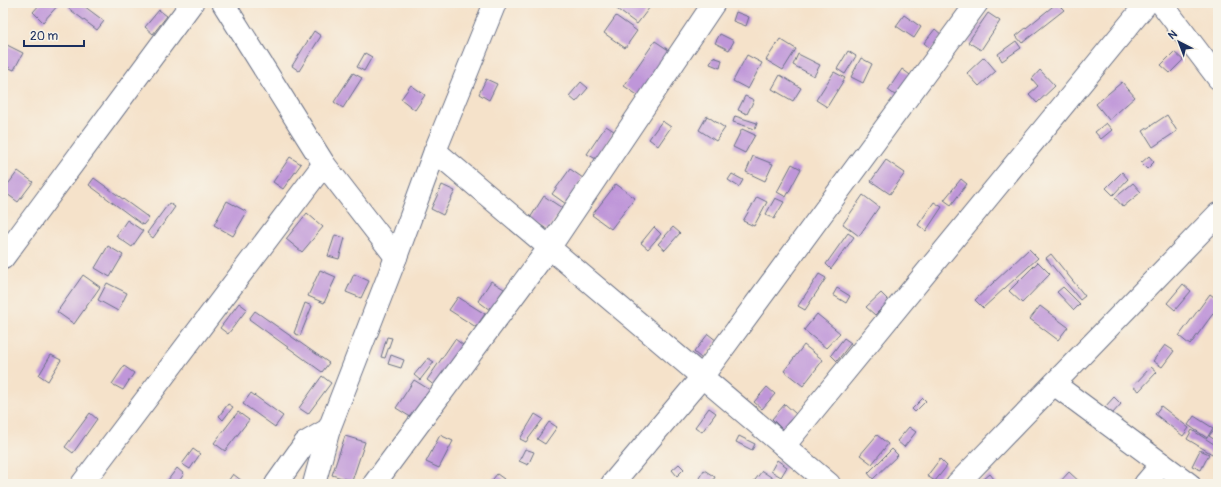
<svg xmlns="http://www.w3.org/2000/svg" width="1221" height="487" font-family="Pangolin,sans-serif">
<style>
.building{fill:#bf96d9}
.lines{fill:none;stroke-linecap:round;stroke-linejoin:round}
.minor-casing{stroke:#676e84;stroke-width:24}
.minor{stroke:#fff;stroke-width:22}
</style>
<rect width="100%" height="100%" fill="#f7f3e8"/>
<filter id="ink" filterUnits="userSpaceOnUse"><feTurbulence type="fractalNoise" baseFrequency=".025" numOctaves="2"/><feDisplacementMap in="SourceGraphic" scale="8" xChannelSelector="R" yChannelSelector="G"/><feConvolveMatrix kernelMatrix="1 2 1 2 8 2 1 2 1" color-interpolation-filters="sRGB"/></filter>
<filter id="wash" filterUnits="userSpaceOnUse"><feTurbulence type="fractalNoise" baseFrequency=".012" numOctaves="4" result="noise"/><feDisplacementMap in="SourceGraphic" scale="16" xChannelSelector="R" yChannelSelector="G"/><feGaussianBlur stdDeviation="0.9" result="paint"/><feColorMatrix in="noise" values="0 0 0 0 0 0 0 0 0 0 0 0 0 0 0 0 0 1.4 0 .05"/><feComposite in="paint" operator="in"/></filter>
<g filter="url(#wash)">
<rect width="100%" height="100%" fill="#f5e2ca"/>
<g id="blocks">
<!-- building -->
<g class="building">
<polygon points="41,3 60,3 43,22 33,12"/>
<polygon points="72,3 80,3 104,21 97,30 68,8"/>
<polygon points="611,3 653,3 637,24 610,4"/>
<polygon points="1057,3 1064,10 1022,43 1016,36"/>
<polygon points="159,10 167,16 153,34 145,27"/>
<polygon points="736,12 749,17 746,26 733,21"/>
<polygon points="988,13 1000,21 981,50 968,42"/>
<polygon points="904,15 921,27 914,38 896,26"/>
<polygon points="616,16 637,31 625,48 604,33"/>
<polygon points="935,29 943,36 932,50 924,43"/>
<polygon points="314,31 321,36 299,71 292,66"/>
<polygon points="720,34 734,41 729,50 715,43"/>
<polygon points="780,39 796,49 783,70 766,60"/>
<polygon points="655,41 670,51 639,96 624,86"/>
<polygon points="1016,41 1021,48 1002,61 998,54"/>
<polygon points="7,45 23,53 14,70 3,65 3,53"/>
<polygon points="848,51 856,56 845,74 837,69"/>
<polygon points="1174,52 1183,60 1170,73 1161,65"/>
<polygon points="365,53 372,57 364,71 357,67"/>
<polygon points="798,54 820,65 814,76 793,65"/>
<polygon points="747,55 762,63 748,89 733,81"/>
<polygon points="713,57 722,60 720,68 710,64"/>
<polygon points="984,57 996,71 979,86 967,73"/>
<polygon points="861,58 872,64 863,83 851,77"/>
<polygon points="902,69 913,77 899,98 888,90"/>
<polygon points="1040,70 1055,86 1037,103 1029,94 1038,86 1032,79"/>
<polygon points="834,72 845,78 827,107 816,100"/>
<polygon points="353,73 362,78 343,108 334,102"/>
<polygon points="780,75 801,88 793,101 772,89"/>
<polygon points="486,79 497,84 489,100 479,94"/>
<polygon points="581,82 588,88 576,102 569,96"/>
<polygon points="1122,82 1135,97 1109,120 1096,104"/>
<polygon points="411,85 425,95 415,110 401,99"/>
<polygon points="745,96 754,100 747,114 738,110"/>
<polygon points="1167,115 1177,131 1153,147 1143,131"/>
<polygon points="707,116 725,128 716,141 699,130"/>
<polygon points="735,116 757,123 755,129 733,122"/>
<polygon points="662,121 671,127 658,146 649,139"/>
<polygon points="1106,123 1112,130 1101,139 1095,132"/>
<polygon points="606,126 614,131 596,159 587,154"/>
<polygon points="742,129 755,135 745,153 733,147"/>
<polygon points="753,156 773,164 765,181 746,172"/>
<polygon points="1149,156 1154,162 1147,169 1141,163"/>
<polygon points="290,157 301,164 283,189 273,182"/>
<polygon points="886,160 905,173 890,194 871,181"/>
<polygon points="792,164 801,169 786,197 777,192"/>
<polygon points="570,169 583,178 566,204 552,194"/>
<polygon points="18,171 33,182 18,202 3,191"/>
<polygon points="1122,172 1128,179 1113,195 1106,188"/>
<polygon points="732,174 743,180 739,187 728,180"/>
<polygon points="94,178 149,218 143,225 89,185"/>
<polygon points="961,179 967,184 951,205 944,200"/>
<polygon points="1133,183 1141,192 1123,207 1115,198"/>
<polygon points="616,184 635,198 611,229 592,215"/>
<polygon points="442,185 455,191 443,215 431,209"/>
<polygon points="863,195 879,207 859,236 843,224"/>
<polygon points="544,196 562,208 548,230 530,218"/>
<polygon points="757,197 767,202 754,226 743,221"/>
<polygon points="775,198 784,202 774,219 766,214"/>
<polygon points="227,201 247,212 233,236 214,225"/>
<polygon points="934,202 942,207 926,231 918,225"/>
<polygon points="169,203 175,207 153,238 147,233"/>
<polygon points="307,213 323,227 302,252 286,239"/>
<polygon points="127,220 143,231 132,247 116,236"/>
<polygon points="654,227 661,234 648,249 641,243"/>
<polygon points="673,227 680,233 665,250 658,244"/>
<polygon points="848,233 854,237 831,269 826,264"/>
<polygon points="335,235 345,238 339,259 328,256"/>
<polygon points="108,246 123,255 110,277 95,268"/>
<polygon points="1029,249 1038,258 983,308 975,300"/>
<polygon points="1051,254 1085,296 1080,300 1046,258"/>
<polygon points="1038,262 1050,274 1022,303 1009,291"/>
<polygon points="320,270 336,277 324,303 308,296"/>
<polygon points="354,274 369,281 361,298 346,292"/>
<polygon points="819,274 826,278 805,310 798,306"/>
<polygon points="83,275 100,287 74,324 57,312"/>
<polygon points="491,281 504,289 490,310 478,301"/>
<polygon points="107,283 127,293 118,311 98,300"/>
<polygon points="1183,284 1191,291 1175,310 1167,303"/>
<polygon points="1063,287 1080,304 1074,310 1057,292"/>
<polygon points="837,288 850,296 846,303 833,295"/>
<polygon points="881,293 889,301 875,315 866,307"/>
<polygon points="1210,294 1218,300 1218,307 1190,345 1179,336"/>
<polygon points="458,297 485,314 476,327 449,310"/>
<polygon points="239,303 247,309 228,334 220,328"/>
<polygon points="305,303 312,306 300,336 294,333"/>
<polygon points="1040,306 1068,327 1058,340 1030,319"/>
<polygon points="255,311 329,363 322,372 249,319"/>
<polygon points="817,314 840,333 826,348 804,330"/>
<polygon points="708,334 717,341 702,359 694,352"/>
<polygon points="387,337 392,338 385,358 381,357"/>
<polygon points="844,338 851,343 837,361 831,355"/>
<polygon points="455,339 463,345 435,386 427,380"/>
<polygon points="804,345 823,360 803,386 784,371"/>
<polygon points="1165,345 1174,351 1162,367 1153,361"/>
<polygon points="51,355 61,360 48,381 39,375"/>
<polygon points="391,355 404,360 401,368 388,364"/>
<polygon points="428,358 434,362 420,380 414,375"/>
<polygon points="124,366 134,373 123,390 112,384"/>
<polygon points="1151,367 1157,372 1139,391 1133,386"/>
<polygon points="322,376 331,383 308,414 299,408"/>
<polygon points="414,380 435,393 417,421 396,408"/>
<polygon points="767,387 775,394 762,409 754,402"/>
<polygon points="251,393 283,416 275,427 243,404"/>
<polygon points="1114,397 1121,404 1112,414 1105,407"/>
<polygon points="923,398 926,401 915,412 912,409"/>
<polygon points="228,404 233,407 223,420 219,416"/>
<polygon points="785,404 796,414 782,429 772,419"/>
<polygon points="1161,406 1189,428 1183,436 1155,414"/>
<polygon points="709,408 716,413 702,432 695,427"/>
<polygon points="238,412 249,420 225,451 214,443"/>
<polygon points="90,413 97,419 73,453 65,447"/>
<polygon points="535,414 543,419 526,442 520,439"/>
<polygon points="1194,416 1213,428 1207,438 1188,425"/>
<polygon points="549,422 557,427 545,444 537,439"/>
<polygon points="1218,424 1218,442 1209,436"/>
<polygon points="909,427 916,432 904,447 897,441"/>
<polygon points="1192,430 1217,446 1212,454 1187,439"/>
<polygon points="440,435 453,441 439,468 426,462"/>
<polygon points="877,435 888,444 872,464 860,455"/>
<polygon points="345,436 365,442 352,481 332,475"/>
<polygon points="739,436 755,444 752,450 736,442"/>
<polygon points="193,449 200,454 190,469 182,464"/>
<polygon points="525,449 534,452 528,465 519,461"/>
<polygon points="892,449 898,455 873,479 868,473"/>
<polygon points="1200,450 1209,454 1201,470 1192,466"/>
<polygon points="940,459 947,466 935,481 927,476"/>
<polygon points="777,460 787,467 781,477 771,471"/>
<polygon points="679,464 684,469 677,476 672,470"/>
<polygon points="177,468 184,474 177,484 165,484"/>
<polygon points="704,470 715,477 711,484 708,484 699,478"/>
<polygon points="762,471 774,479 770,484 752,484"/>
<polygon points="1069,472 1082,484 1058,484"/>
<polygon points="233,474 246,484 226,484"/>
<polygon points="497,474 504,479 501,484 489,484"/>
<polygon points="990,474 998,484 978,484"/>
</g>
</g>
</g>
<g filter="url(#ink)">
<use href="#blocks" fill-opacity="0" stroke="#676e84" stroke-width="1"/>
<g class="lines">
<!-- minor casing -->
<g class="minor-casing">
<g id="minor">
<polyline points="223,3 324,164 396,257"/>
<polyline points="1161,3 1218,78"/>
<polyline points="435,151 829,484"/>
<polyline points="3,258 192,3"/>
<polyline points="1054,384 1189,484"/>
<polyline points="784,446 1147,3"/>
<polyline points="82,484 324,164"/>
<polyline points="276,484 305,443 329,429"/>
<polyline points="314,484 329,429 396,257 435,151 495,3"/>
<polyline points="374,484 549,248 714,3"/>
<polyline points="612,484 702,377 977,3"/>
<polyline points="957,484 1218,214"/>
<polyline points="1145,484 1162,464"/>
</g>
</g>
<!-- minor -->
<use href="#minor" class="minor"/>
</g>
</g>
<!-- margin -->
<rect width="1221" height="487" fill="none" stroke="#f7f3e8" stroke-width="16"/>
<!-- north arrow -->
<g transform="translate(1179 42) rotate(318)" stroke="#f7f3e8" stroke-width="3" paint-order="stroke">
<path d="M0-3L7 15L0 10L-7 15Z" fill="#1b2f5e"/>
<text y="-6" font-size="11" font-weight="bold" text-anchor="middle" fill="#1b2f5e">N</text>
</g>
<!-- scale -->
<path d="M24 40v6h60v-6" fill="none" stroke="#1b2f5e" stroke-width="2"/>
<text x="30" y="40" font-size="12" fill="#1b2f5e" stroke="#f7f3e8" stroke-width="3" paint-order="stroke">20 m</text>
</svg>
